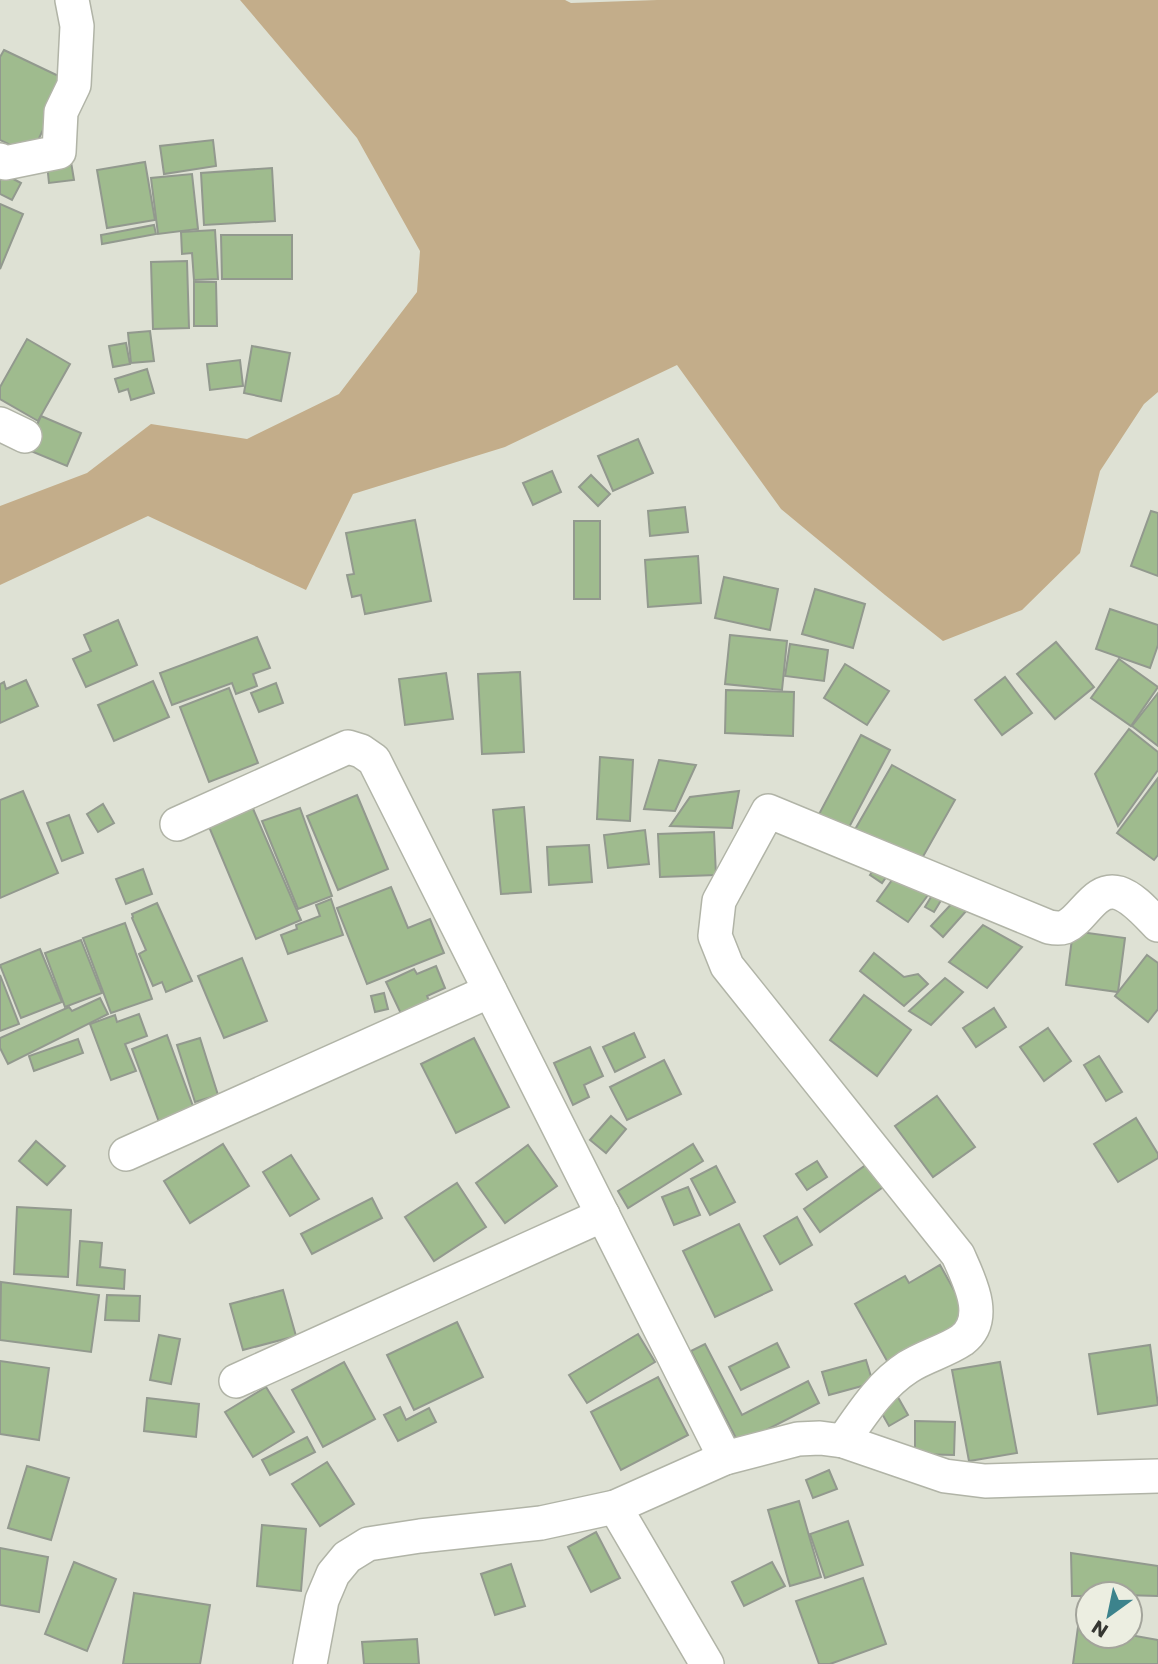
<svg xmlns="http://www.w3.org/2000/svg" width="1158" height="1664" font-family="Poppins,sans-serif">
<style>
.green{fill:#c3ad8a}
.building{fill:#9fbb8e;stroke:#92998e;stroke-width:2}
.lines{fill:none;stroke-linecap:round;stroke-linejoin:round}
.street-casing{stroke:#b1b4a7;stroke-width:36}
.street{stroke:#fff;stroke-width:33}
</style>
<rect width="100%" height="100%" fill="#dee1d4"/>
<!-- green -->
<polygon class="green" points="240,0 565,0 571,3 657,0 1158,0 1158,392 1144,404 1100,471 1080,553 1022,610 943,641 885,595 781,509 677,365 505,447 353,494 306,590 148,516 0,585 0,506 87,473 151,424 247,439 339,394 417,292 420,251 357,138"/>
<!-- building -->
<g class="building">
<polygon points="4,50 67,80 31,155 0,140 0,57"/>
<polygon points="213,140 216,166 164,174 160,146"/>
<polygon points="71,162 74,180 49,183 47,164"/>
<polygon points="145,162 155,220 107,228 97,170"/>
<polygon points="272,168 275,221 204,225 201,173"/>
<polygon points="0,172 21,183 12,200 0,194"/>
<polygon points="192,174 198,229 158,234 151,178"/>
<polygon points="0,204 23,214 0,269"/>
<polygon points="154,225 156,234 102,244 101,235"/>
<polygon points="215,230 218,279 194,280 192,253 182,254 181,232"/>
<polygon points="221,235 292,235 292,279 222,279"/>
<polygon points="187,261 189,328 153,329 151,262"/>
<polygon points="194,282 216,282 217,326 194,326"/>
<polygon points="150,331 154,361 131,363 128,333"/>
<polygon points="27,339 70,364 38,421 0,399 0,387"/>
<polygon points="126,343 130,364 113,367 109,346"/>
<polygon points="252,346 290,353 281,401 244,393"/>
<polygon points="240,360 243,386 210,390 207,364"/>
<polygon points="147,369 154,393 131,400 128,389 119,392 115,379"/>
<polygon points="41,416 81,433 67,466 26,449"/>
<polygon points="638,439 653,473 613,491 598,456"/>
<polygon points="552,471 561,492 533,505 523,483"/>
<polygon points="591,475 610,494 598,506 579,487"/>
<polygon points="685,507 688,532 650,536 648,511"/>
<polygon points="1151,511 1158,513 1158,576 1131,566"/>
<polygon points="415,520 431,601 365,614 361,595 352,597 347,575 354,574 346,533"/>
<rect x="574" y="521" width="26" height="78"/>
<polygon points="698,556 701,603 648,607 645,560"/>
<polygon points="724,577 778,589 770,630 715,618"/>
<polygon points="815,589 865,604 853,648 802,634"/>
<polygon points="1110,609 1158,625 1158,645 1150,668 1096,649"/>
<polygon points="118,620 137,665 86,687 73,659 91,651 84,635"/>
<polygon points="730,635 787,641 782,690 725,684"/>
<polygon points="257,637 270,668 253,674 257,686 236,694 232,683 172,705 160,673"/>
<polygon points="1056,642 1094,687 1055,719 1017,674"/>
<polygon points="790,644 828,650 824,681 785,676"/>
<polygon points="1119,659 1158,687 1131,726 1091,698"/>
<polygon points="845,664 889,691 867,725 824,698"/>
<polygon points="520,672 524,752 482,754 478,674"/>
<polygon points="446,673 453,719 405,725 399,679"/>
<polygon points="1005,677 1032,713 1002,735 975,700"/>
<polygon points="26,680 38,706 0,723 0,684 4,682 6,689"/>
<polygon points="153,681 169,717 114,741 98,705"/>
<polygon points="276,683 283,703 259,712 251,693"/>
<polygon points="229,688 258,763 209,782 180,707"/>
<polygon points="726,690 794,692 793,736 725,733"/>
<polygon points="1158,693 1158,746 1132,726"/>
<polygon points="1129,729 1158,752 1158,770 1118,826 1095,774"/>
<polygon points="861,735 890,750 846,833 817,818"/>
<polygon points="600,757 633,760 630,821 597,819"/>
<polygon points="659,760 696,765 675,811 644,809"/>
<polygon points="892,765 955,800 916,869 853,833"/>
<polygon points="1158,778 1158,855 1154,860 1117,833"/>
<polygon points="23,791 58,873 0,898 0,800"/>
<polygon points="739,791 732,828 670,826 690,797"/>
<polygon points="357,795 388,869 338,890 307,816"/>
<polygon points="103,804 114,823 98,832 87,814"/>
<polygon points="251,804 301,920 256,939 207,822"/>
<polygon points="524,807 531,892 501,894 493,810"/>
<polygon points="300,808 332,896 298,909 262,821"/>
<polygon points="69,815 83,853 62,861 47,823"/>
<polygon points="645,830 649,864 608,868 604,835"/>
<polygon points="714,832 716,875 660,877 658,834"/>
<polygon points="589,845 592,882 549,885 547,847"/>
<polygon points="879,862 891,870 882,883 870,875"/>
<polygon points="143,869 152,894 126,904 116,879"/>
<polygon points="900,869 931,891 908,922 877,901"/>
<polygon points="391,887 408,928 430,919 444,953 367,984 337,908"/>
<polygon points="934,892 943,897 934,912 925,907"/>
<polygon points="331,899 343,935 288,954 281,935 297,929 296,925 320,916 316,905"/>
<polygon points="956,899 967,910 943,937 931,926"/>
<polygon points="157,903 192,981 166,992 162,982 153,986 139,954 146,950 132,918 133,917 132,914"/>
<polygon points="125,923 152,999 111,1013 83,938"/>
<polygon points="983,925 1022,947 987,988 949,962"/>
<polygon points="1073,931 1125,938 1118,992 1066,985"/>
<polygon points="81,940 102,993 65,1007 45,953"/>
<polygon points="40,949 62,1002 21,1018 0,965"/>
<polygon points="874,953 904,977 918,974 928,984 904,1006 860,971"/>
<polygon points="1147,955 1158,963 1158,1009 1148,1022 1115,996"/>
<polygon points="242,958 267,1021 224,1038 198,976"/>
<polygon points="436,966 445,988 427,996 432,1008 404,1020 386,982 414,969 417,974"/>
<polygon points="0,975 19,1024 0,1031"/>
<polygon points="945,978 963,992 931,1025 909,1011"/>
<polygon points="384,993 388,1009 375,1012 371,996"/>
<polygon points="864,995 911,1030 877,1076 830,1040"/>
<polygon points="100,998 108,1014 8,1064 0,1048 0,1038 69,1007 72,1011"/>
<polygon points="994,1008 1006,1027 976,1047 963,1028"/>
<polygon points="139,1014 147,1036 125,1044 136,1071 111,1080 90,1024 115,1015 117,1022"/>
<polygon points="1048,1028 1071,1061 1044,1081 1020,1047"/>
<polygon points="634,1033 645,1057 615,1072 603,1047"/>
<polygon points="167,1035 194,1109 159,1122 132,1049"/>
<polygon points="200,1038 218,1095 195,1102 177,1045"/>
<polygon points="474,1038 509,1107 456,1133 421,1064"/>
<polygon points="78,1039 83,1053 34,1071 29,1056"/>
<polygon points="590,1047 603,1076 584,1085 589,1097 573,1105 554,1063"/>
<polygon points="1099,1056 1122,1092 1106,1101 1084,1065"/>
<polygon points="664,1060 681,1094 627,1120 610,1087"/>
<polygon points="937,1096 975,1147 933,1177 895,1126"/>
<polygon points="611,1116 626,1129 606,1153 590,1140"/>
<polygon points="1136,1118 1158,1154 1158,1158 1118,1182 1094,1144"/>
<polygon points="36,1141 65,1166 47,1185 19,1161"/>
<polygon points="223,1144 249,1186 190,1223 164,1181"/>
<polygon points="693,1144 703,1161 628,1208 618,1191"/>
<polygon points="528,1145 557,1186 505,1223 476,1183"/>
<polygon points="291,1155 319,1199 290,1216 263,1172"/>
<polygon points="817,1161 827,1177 807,1190 796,1174"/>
<polygon points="870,1162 886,1185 820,1232 804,1209"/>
<polygon points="716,1166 735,1202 710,1215 691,1179"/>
<polygon points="457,1183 486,1227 434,1261 405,1217"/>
<polygon points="688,1187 700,1215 674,1225 662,1197"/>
<polygon points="372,1198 382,1218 312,1254 301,1234"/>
<polygon points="17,1207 71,1210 68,1277 14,1274"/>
<polygon points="797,1217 812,1245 780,1264 764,1236"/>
<polygon points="739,1224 772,1290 715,1317 683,1251"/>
<polygon points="80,1241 102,1243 100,1267 125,1270 124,1289 77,1285"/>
<polygon points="940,1265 973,1324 891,1368 855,1304 905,1276 909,1283"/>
<polygon points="1,1282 99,1295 91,1352 0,1340"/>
<polygon points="283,1290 296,1336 243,1350 230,1304"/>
<polygon points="107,1295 140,1296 139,1321 105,1320"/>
<polygon points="457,1322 483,1377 414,1410 387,1355"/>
<polygon points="638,1334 655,1362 587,1403 569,1375"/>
<polygon points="159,1335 180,1339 171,1384 150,1380"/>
<polygon points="777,1343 789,1367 741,1390 729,1367"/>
<polygon points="705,1344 742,1415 808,1381 819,1403 739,1444 691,1351"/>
<polygon points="1150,1345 1158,1405 1098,1414 1089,1354"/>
<polygon points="866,1360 873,1383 829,1395 822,1372"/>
<polygon points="0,1361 49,1368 39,1440 0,1434"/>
<polygon points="344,1362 375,1419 323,1447 292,1390"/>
<polygon points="1000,1362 1017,1453 969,1461 952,1370"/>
<polygon points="658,1377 688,1435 621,1470 591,1412"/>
<polygon points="266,1387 294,1432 253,1457 225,1412"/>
<polygon points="895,1392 908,1415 889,1426 876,1403"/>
<polygon points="147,1398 199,1404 196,1437 144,1431"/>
<polygon points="400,1407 406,1420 429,1408 436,1422 398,1441 384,1415"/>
<polygon points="915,1421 955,1422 954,1455 915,1454"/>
<polygon points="307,1437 315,1452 270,1475 262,1460"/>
<polygon points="327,1462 354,1504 320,1526 292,1484"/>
<polygon points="27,1466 69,1478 51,1540 8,1528"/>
<polygon points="829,1470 837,1489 813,1498 806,1480"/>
<polygon points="799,1501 821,1577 790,1586 768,1510"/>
<polygon points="848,1521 863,1565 825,1578 810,1534"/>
<polygon points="262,1525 306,1529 301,1591 257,1586"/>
<polygon points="596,1532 620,1578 591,1592 568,1547"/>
<polygon points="0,1548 48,1557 39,1612 0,1605"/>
<polygon points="1071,1553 1158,1566 1158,1596 1088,1594 1088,1596 1072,1596"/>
<polygon points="74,1562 116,1579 87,1651 45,1634"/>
<polygon points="772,1562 785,1586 744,1606 732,1582"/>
<polygon points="511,1564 525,1606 495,1615 481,1574"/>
<polygon points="863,1578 886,1644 830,1664 819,1664 796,1601"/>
<polygon points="134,1593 210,1605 200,1664 123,1664"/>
<polygon points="1078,1627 1088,1629 1088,1636 1130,1635 1158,1640 1158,1664 1073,1664"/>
<polygon points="417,1639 419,1664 364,1664 362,1642"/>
</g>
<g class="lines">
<!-- street casing -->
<g class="street-casing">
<g id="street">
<polyline points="0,160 5,163 59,152 61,112 74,85 77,26 72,0"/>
<polyline points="0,424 25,436"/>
<polyline points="177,824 348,747 361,751 374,760 725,1458"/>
<polyline points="126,1154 490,991"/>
<polyline points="236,1381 603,1215"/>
<path d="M843 1441C862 1414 880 1385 908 1367 925 1356 946 1351 962 1340 990 1319 969 1280 958 1255L727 966 715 936 719 901 768 811 1049 927C1054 928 1059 929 1065 927 1084 919 1094 886 1119 893 1134 898 1147 914 1158 925"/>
<polyline points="615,1507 707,1664"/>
<polyline points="310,1664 322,1600 333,1574 347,1557 368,1544 420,1536 541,1523 615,1507 725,1458 798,1439 820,1438 843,1441 945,1476 985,1481 1158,1476"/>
</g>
</g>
<!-- street -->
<use href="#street" class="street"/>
</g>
<!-- north arrow -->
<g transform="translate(1109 1615) rotate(213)"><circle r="33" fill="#eceee1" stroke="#a3a49b" stroke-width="2"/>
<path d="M0-5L12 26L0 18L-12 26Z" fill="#3c838c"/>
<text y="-10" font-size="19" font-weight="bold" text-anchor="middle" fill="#353631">N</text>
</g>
</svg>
